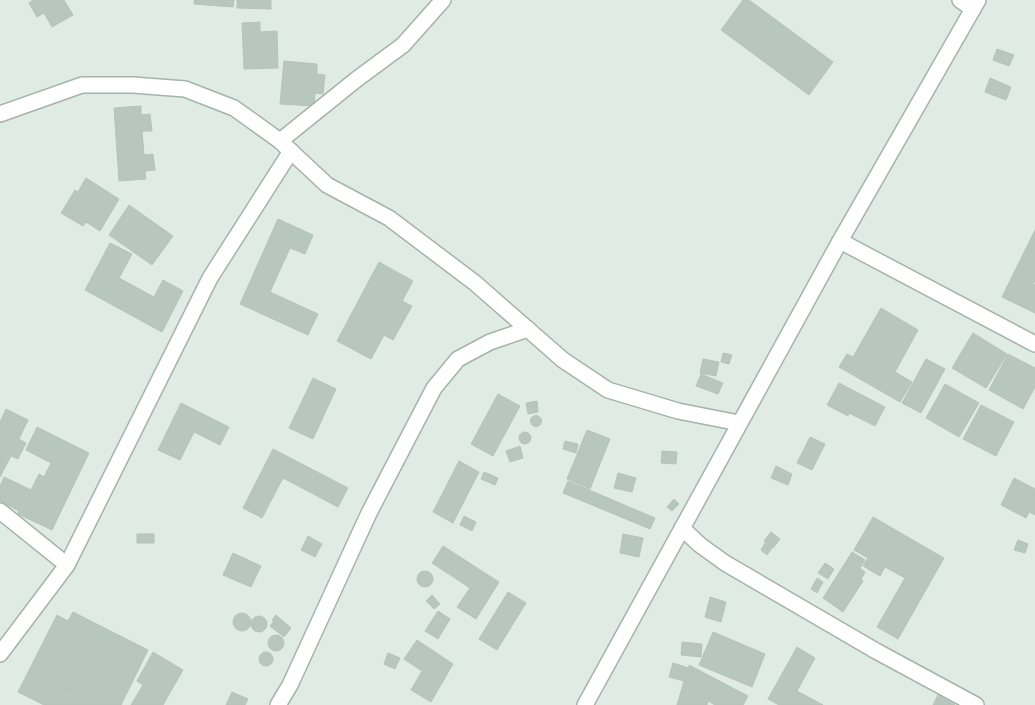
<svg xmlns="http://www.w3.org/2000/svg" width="1035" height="705" font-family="'Space Grotesk',sans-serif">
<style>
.building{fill:#b7c6be;stroke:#b4c4bb;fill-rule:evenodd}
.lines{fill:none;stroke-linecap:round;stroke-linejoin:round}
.street-casing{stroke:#a4b3ab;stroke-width:18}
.street{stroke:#fff;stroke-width:15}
</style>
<rect width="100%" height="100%" fill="#e1ebe5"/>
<!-- building -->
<g class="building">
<polygon points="33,0 64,0 73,15 52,27 44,13 37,17 29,3"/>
<polygon points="194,0 234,0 233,7 194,4"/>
<polygon points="237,0 271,0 271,9 237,8"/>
<polygon points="743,0 749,0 833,62 809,95 721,30"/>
<polygon points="260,22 260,32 277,31 278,68 244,69 242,23"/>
<polygon points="997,49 1014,55 1009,66 993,60"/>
<polygon points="284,61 317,64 317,74 325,75 323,94 315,93 314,106 280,104"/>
<polygon points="990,78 1011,87 1006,100 985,92"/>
<polygon points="141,106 141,115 150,114 152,131 142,131 144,155 153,154 155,170 145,171 146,179 119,181 114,108"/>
<polygon points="86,178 119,199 100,231 86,222 83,226 61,213 75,190 78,192"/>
<polygon points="129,205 173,236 152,265 109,235"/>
<polygon points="278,219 313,235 305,254 290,248 270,292 318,314 308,335 240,304"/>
<polygon points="1035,230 1035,281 1033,284 1035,285 1035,313 1002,297"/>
<polygon points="110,243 132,254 119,278 154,297 163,280 183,291 162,332 85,290"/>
<polygon points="379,262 413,281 402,301 412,306 393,340 384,335 371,359 337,341"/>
<polygon points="881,308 918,330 895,372 912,382 900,402 839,367 847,354 853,357"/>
<polygon points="973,333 1007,354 986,388 952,368"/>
<polygon points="723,353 732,355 729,364 721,362"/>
<polygon points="1008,354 1035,368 1035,387 1023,409 989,390"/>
<polygon points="703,359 719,362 716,376 700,373"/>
<polygon points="926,359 945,369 921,413 902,403"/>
<polygon points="701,374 723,383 718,394 696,386"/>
<polygon points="313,378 336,389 313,439 289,428"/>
<polygon points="839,383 885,407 875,426 849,413 848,416 827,405"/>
<polygon points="945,384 979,403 959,437 926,418"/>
<polygon points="498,394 520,406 493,456 471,444"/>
<polygon points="537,401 538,412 528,414 526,403"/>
<polygon points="181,403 229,427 220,445 194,432 180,460 158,450"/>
<polygon points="981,405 1014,422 996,456 963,439"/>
<polygon points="6,409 28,420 19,439 26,443 18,459 11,456 0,477 0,422"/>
<circle cx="536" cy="421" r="5.5"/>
<polygon points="37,427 89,453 52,530 18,514 19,511 0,501 0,486 4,477 31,490 39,474 44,477 51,463 26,450"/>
<polygon points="587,430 610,439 590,489 567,479"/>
<circle cx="525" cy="438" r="6"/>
<polygon points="810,437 825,444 812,470 797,463"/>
<polygon points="565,441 578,444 576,453 563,449"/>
<polygon points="520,446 523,458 510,462 506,451"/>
<polygon points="273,449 348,488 338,507 283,478 262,518 243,508"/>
<polygon points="662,451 677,452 676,464 661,463"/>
<polygon points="459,461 479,472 453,523 433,512"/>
<polygon points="776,466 792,474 788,485 771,478"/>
<polygon points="484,472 498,478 495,485 481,479"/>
<polygon points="618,473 636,478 632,492 614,488"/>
<polygon points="1014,478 1035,489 1035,515 1029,512 1026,518 1001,505"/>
<polygon points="568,481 655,518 650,529 563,493"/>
<polygon points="674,499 679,504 672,511 667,507"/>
<polygon points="464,516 476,522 472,531 460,525"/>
<polygon points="873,517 944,558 898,639 877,627 905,578 885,567 880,576 863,566 868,558 854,550"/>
<polygon points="771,532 780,539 773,548 764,541"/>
<rect x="137" y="534" width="17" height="9"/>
<polygon points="623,534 643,538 639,557 620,553"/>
<polygon points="308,536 322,544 315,557 301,550"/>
<polygon points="1018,540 1028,544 1025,553 1014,550"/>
<polygon points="765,543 772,548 767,555 761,550"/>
<polygon points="443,546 499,582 476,619 457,607 470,588 432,563"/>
<polygon points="852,552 865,560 860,568 865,572 861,580 863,581 843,612 823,598"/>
<polygon points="233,553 261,566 251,587 223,575"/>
<polygon points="825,563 834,569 828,579 818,573"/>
<circle cx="425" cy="579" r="8"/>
<polygon points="817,578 823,582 817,593 811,589"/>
<polygon points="508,592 526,603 497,650 479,639"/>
<polygon points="432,595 440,604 434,609 426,601"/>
<polygon points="710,597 726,602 721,622 705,617"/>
<polygon points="438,611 450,619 438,639 425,631"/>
<path d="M73 612 148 650 121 705H44L18 692 57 615 68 621ZM52 647 78 659 80 653 97 661 81 695 65 687 69 680 42 667Z"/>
<circle cx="242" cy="622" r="9"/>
<polygon points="276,615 291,628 284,637 270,626 274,621 272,620"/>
<circle cx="259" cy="624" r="8"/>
<polygon points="713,632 765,654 752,687 699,665"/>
<circle cx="276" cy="643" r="8"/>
<polygon points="417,640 453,664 431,702 411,690 422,671 404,659"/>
<polygon points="682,642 702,644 701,657 681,655"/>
<polygon points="52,647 78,659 80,653 97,661 81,695 65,687 69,680 42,667"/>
<polygon points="797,647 815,658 797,691 823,705 779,705 768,699"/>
<circle cx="266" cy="659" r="7"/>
<polygon points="153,652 183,670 163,705 131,705 143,685 137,681"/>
<polygon points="388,653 400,658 395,669 384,664"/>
<polygon points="673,663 689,668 689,665 748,696 743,705 715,705 708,701 707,705 677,705 684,681 669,677"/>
<polygon points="232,692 248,699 245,705 226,705"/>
<polygon points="938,695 955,705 933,705"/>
</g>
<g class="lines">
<!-- street casing -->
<g class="street-casing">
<g id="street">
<polyline points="960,0 973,9"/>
<polyline points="0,114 82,85 133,85 185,89 234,108 280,141 327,185 389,218 475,283 563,360 608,390 678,411 739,423"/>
<polyline points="280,141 357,79 403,45 443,0"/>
<polyline points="840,241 1035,344"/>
<polyline points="0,511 67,565"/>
<polyline points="682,528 700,545 725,563 876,651 976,705"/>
<polyline points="0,654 67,565 210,278 291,151"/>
<polyline points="278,705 290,685 369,513 434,388 458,359 490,342 528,329"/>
<polyline points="585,705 840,241 978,0"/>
</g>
</g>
<!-- street -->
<use href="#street" class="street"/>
</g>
</svg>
